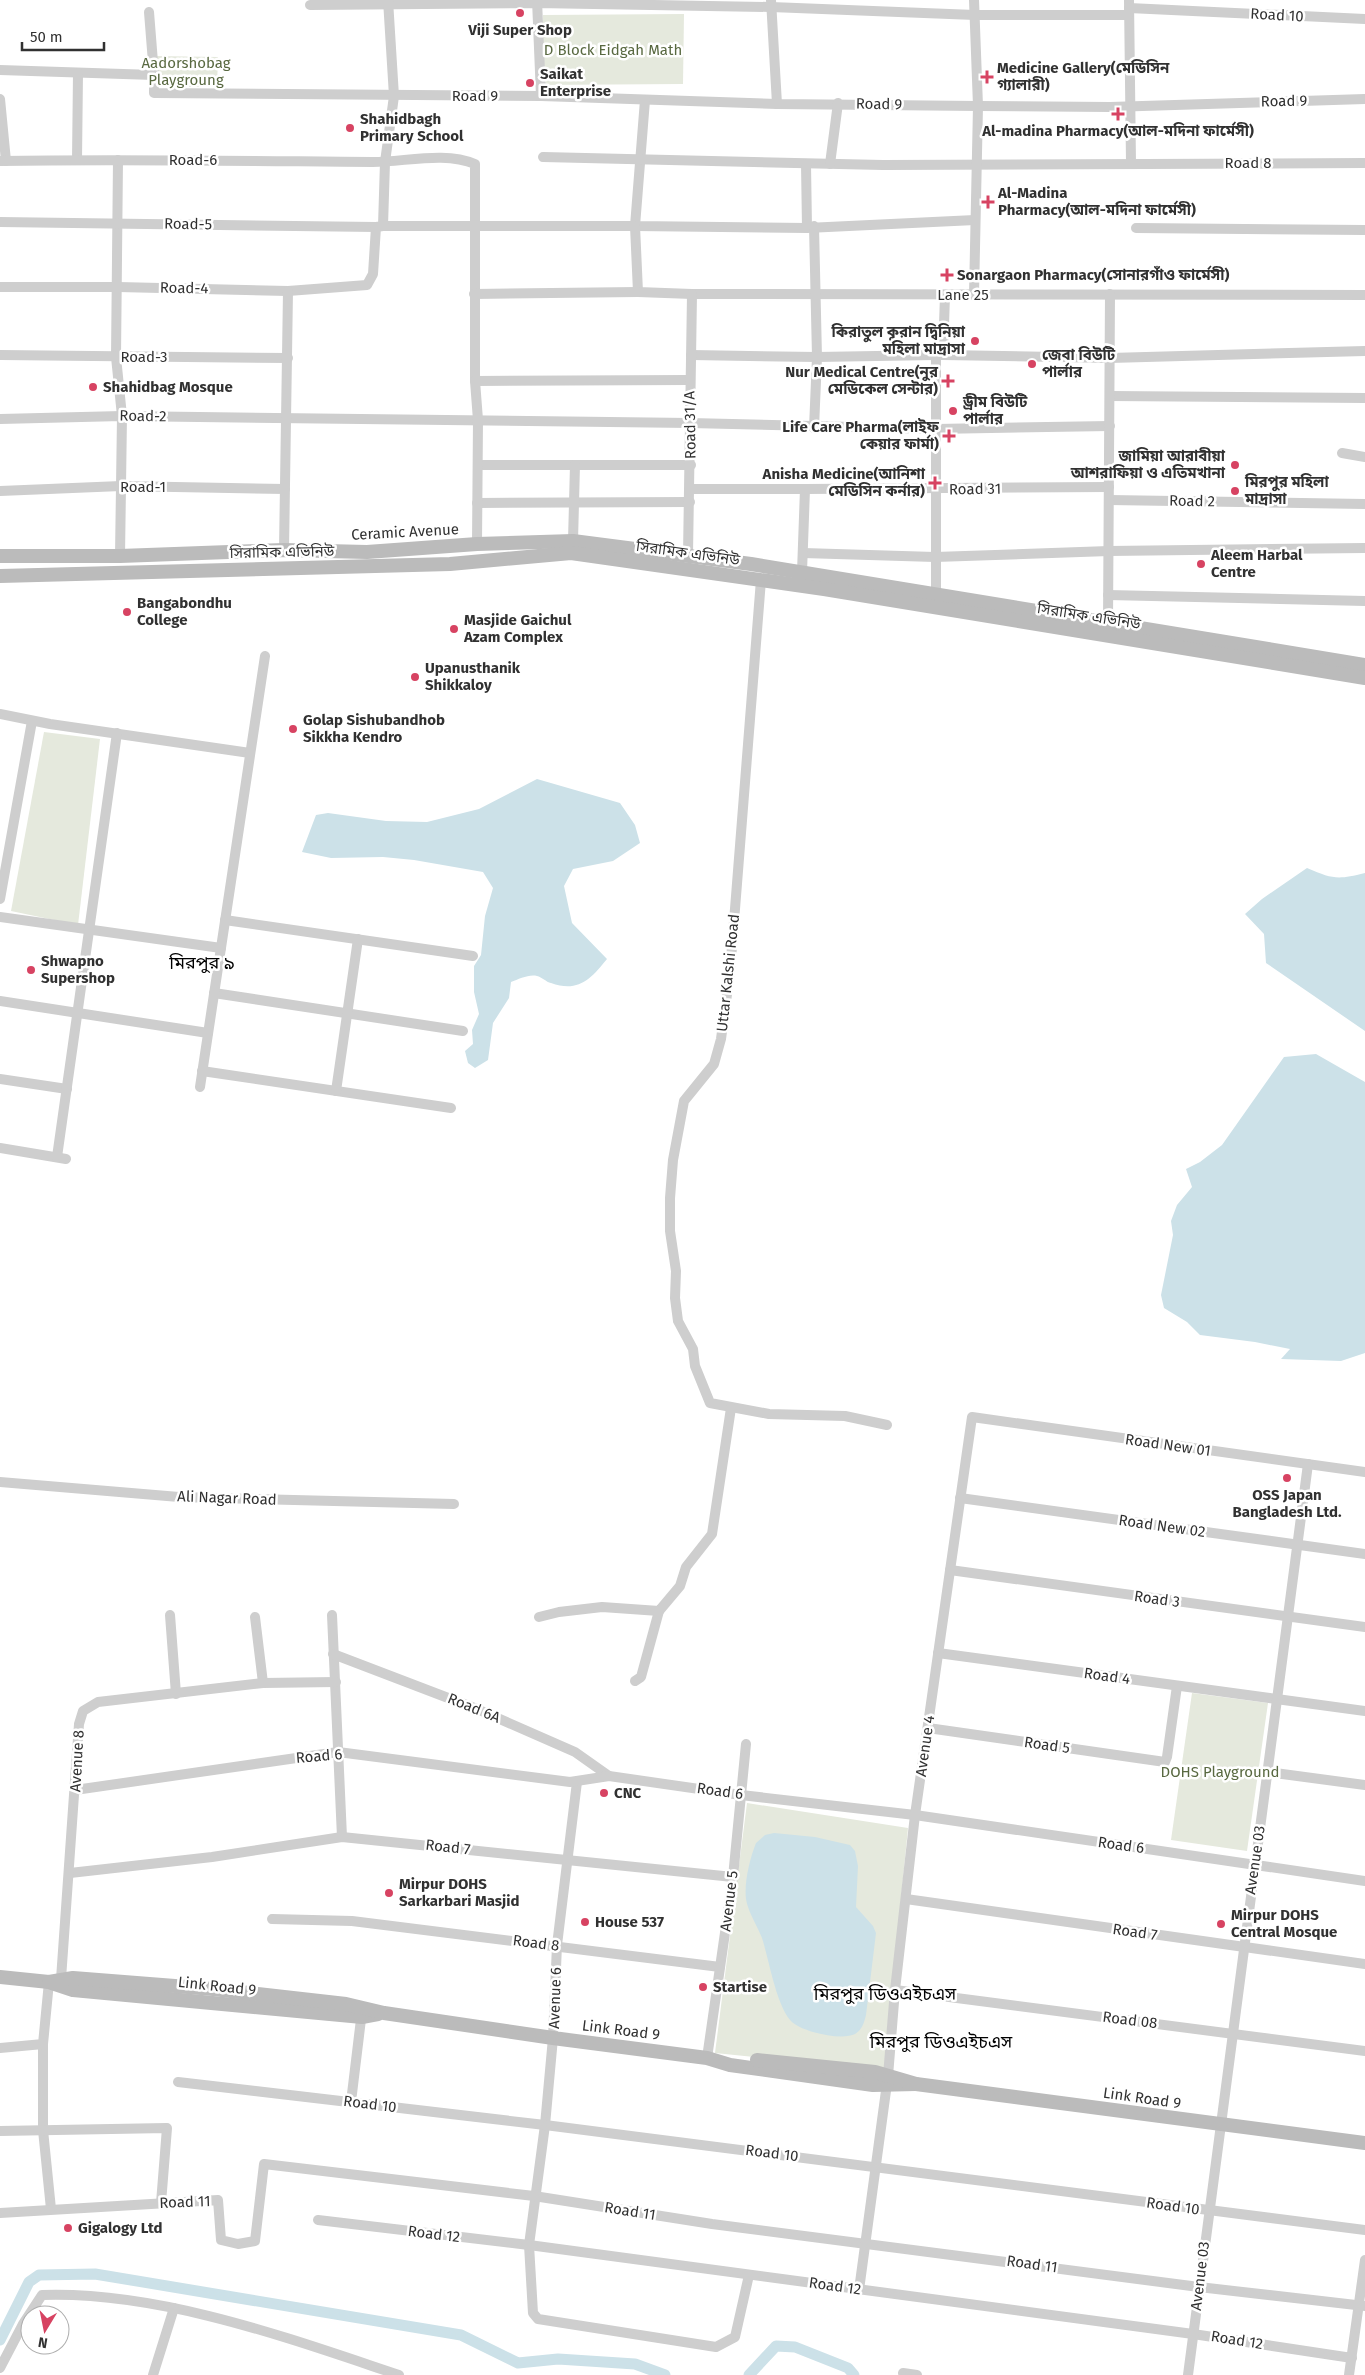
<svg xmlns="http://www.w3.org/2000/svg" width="1365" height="2375" font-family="'Fira Sans','Noto Sans Bengali',sans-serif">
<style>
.green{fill:#e5e9dd}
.water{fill:#cce1e8}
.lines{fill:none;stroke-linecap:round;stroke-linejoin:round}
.canal{stroke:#cce1e8;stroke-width:11}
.minor{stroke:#cecece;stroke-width:10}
.secondary{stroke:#bbb;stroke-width:14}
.poi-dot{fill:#d74362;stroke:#fff;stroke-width:2}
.labels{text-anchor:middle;stroke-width:5;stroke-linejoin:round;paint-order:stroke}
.street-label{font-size:15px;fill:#313131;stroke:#fff}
.poi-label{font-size:15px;font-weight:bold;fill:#313131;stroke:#fff;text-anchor:start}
.park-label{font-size:15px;fill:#596941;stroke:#fff}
.quarter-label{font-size:18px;fill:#000;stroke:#fff}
</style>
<rect width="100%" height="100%" fill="#fff"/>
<!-- green -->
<g class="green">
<polygon points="684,14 683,84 541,85 543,15"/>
<polygon points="156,56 218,57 217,87 154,87"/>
<polygon points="44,732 100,739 78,925 11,911"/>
<polygon points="1192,1693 1268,1703 1247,1851 1171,1840"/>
<polygon points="747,1803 908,1828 884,2070 715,2053"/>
</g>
<!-- water -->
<g class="water">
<path d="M537 779 620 803 635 825 640 843 613 861 573 869 564 886 572 923 607 959C591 979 578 993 551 983 546 982 542 977 537 976 529 974 519 979 511 982L509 998 493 1023 488 1060 475 1068 468 1063 465 1051 473 1044 472 1030 479 1014 474 992V966L481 955 485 916 493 888 483 872 414 860 383 857 331 858 302 852 316 815 328 813 386 821 427 822 479 809Z"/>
<path d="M1307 868C1333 879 1337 880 1365 873V1031L1266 963 1264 934 1245 914 1262 899Z"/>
<polygon points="1316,1054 1365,1082 1365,1353 1341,1361 1281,1359 1290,1349 1255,1342 1200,1335 1187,1322 1164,1308 1161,1295 1173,1235 1171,1221 1177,1205 1192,1187 1186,1169 1200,1162 1222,1145 1284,1057"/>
<path d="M774 1833 815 1837 850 1845 855 1851 858 1866 856 1907 873 1926 876 1933 866 2015C864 2023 862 2030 855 2034 842 2041 800 2032 790 2020 776 2003 769 1960 762 1938 757 1925 748 1912 746 1899 744 1882 750 1858 756 1843L765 1835Z"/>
</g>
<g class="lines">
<!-- canal -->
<g class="canal">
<polyline points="0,2340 29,2282 39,2275 95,2274 461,2335 518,2363 558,2359 635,2364 665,2375"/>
<polyline points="749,2375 776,2346 795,2347 848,2368 854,2375"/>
</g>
<!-- minor -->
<g class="minor">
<polyline points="537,0 541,96"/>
<polyline points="771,0 777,104"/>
<polyline points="1129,0 1131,163"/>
<polyline points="310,5 537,3 771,7 975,15 1128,15"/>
<polyline points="1129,8 1365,19"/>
<polyline points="149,12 154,75"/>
<polyline points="0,70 154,75 154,93 541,96 777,104 978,106 1110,107 1365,99"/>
<polyline points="0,99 6,161"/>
<polyline points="645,100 635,226 807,228 975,220"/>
<polyline points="543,157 883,165 1365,163"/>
<polyline points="77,160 78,73"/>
<polyline points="118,160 116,357 122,416 120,556"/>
<path d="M0 161C124 159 249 161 373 162 405 162 445 151 475 164V381"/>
<polyline points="806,164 807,228"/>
<polyline points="830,164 838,103"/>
<polyline points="0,222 376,227"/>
<polyline points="383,226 635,226 638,292 692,294 1365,295"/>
<polyline points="814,226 817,357 814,428"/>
<polyline points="1136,228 1365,230"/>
<polyline points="0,287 118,287 288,291 367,285 373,274 376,227 383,226 385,162 394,96 388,0"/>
<polyline points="474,294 638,292"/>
<polyline points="974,295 978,106 974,0"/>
<polyline points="0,355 288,358"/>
<polyline points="691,355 817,357 936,355"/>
<polyline points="943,355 1110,358 1365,351"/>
<polyline points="1110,396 1365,398"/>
<polyline points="0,419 122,416 690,423 936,429 1110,426"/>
<polyline points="1342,453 1365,457"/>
<polyline points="478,465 691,465"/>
<polyline points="690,489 805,489"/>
<polyline points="0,491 121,486 285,489"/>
<polyline points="1109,500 1365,504"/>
<polyline points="477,503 690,502"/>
<polyline points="573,541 575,465"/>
<polyline points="477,544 478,420 475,381 689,380"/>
<polyline points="284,550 288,291"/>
<polyline points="803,553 935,557 1109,551 1365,548"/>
<polyline points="688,555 692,294"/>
<polyline points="802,572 805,489 1109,487"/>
<polyline points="761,580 730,972 721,1039 714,1064 684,1101 673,1160 670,1198 670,1231 676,1271 675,1298 678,1321 693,1349 695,1366 710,1403 769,1414 845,1416 887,1425"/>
<polyline points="936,595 936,355 943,355 945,295"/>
<polyline points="1108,595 1365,601"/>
<polyline points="1108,623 1110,294"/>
<polyline points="0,714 50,724 250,753"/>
<polyline points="0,899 32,721"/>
<polyline points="0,917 221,948"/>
<polyline points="225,920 473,956"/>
<polyline points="214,993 463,1031"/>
<polyline points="0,1001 208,1033"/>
<polyline points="202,1071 451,1108"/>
<polyline points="0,1079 67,1089"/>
<polyline points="200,1087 265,656"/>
<polyline points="336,1091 358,939"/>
<polyline points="0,1148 66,1159"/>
<polyline points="57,1157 117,733"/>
<polyline points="0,1482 179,1497 454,1504"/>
<polyline points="960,1498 1365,1554"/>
<polyline points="950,1570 1365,1627"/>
<polyline points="170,1615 176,1694"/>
<polyline points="332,1615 342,1837"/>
<polyline points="255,1617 263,1683"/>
<polyline points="539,1617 559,1612 602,1607 659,1611 680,1586 686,1567 712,1534 731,1408"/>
<polyline points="938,1653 1365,1711"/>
<polyline points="333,1654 477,1709 575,1752 609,1776"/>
<polyline points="635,1681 641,1677 659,1611"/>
<polyline points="928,1728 1165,1762 1167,1757 1177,1686"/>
<polyline points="1267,1772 1365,1785"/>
<polyline points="577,1782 557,1945 553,2038 545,2125 529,2245 533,2313 538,2319 716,2347 735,2337 749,2275"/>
<polyline points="75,1790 338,1752 570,1782 609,1776 741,1795 915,1815 1365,1881"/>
<polyline points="70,1873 212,1857 342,1837 733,1877"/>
<polyline points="906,1899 1365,1964"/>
<polyline points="272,1919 352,1921 720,1967"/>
<polyline points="61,1979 79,1724 83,1711 98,1702 263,1683 336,1682"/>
<polyline points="895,1990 1365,2051"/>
<polyline points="43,2044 43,2130 51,2209"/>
<polyline points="0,2048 43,2044 49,1982"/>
<polyline points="707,2058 733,1877 746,1744"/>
<polyline points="178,2082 545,2125 1365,2230"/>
<polyline points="351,2102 362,2011"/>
<polyline points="0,2131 167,2128 161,2203"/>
<polyline points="0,2213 218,2200 221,2240 238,2244 255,2241 264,2164 534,2196 712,2224 1199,2287 1365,2306"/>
<polyline points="318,2220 529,2245 1193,2334 1352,2358"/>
<polyline points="859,2290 888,2076 895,1990 915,1815 972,1417 1365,1472"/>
<path d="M0 2368 23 2324 42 2295C160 2291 288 2338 399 2375"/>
<polyline points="903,2373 917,2375"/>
<polyline points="153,2375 174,2308"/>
<polyline points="1188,2375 1308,1464"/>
<polyline points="1349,2375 1365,2260"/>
</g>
<!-- secondary -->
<g class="secondary">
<polyline points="0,556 120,556 284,550 367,552 477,544 573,541 751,564 1365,665"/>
<polyline points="0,576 450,564 571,553 824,589 1365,678"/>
<polyline points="0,1977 49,1982 73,1990 362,2017 378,2014"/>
<polyline points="49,1982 73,1978 213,1989 346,2004 384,2013 553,2038 707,2058 730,2065 873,2085 916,2084"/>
<polyline points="757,2060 875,2072 916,2084 1365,2143"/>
</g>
</g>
<!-- markers -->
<g class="poi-dot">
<circle cx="520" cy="13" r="5"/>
<path d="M984.5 69.5h5v5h5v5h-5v5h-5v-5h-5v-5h5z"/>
<circle cx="530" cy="83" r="5"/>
<path d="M1115.5 106.5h5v5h5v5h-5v5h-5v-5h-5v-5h5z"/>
<circle cx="350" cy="128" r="5"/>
<path d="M985.5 194.5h5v5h5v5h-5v5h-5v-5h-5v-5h5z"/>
<path d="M944.5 267.5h5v5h5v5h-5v5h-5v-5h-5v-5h5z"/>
<circle cx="975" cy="341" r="5"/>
<circle cx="1032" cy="364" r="5"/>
<path d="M945.5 373.5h5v5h5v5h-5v5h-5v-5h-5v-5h5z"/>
<circle cx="93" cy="387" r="5"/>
<circle cx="953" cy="411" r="5"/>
<path d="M946.5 428.5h5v5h5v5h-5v5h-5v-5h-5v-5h5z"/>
<circle cx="1235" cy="465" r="5"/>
<path d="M932.5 475.5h5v5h5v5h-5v5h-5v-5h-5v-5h5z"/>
<circle cx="1235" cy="491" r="5"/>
<circle cx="1201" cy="564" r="5"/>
<circle cx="127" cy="612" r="5"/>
<circle cx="454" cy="629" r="5"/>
<circle cx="415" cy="677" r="5"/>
<circle cx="293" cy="729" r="5"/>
<circle cx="31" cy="970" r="5"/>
<circle cx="1287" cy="1478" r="5"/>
<circle cx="604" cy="1793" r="5"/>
<circle cx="389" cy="1893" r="5"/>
<circle cx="585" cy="1922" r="5"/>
<circle cx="1221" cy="1924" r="5"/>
<circle cx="703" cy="1987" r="5"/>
<circle cx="68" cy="2228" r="5"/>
</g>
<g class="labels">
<!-- street labels -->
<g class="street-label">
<text transform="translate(1277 15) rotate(3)" y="5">Road 10</text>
<text x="475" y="101">Road 9</text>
<text transform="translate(1284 101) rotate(-1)" y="5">Road 9</text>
<text transform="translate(879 104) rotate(1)" y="5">Road 9</text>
<text x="193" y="165">Road-6</text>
<text x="1248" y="168">Road 8</text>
<text transform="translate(188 224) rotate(1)" y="5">Road-5</text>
<text transform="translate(184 288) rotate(1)" y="5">Road-4</text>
<text x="963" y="300">Lane 25</text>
<text x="144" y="362">Road-3</text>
<text transform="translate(143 416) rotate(1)" y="5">Road-2</text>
<text transform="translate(690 425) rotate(-91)" y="5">Road 31/A</text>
<text x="143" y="492">Road-1</text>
<text transform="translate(975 489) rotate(-1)" y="5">Road 31</text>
<text transform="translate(1192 501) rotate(1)" y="5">Road 2</text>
<text transform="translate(405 532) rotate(-3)" y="5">Ceramic Avenue</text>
<text transform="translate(282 552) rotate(-1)" y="5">সিরামিক এভিনিউ</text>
<text transform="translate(688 553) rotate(8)" y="5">সিরামিক এভিনিউ</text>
<text transform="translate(1089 616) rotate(9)" y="5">সিরামিক এভিনিউ</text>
<text transform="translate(728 973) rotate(-84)" y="5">Uttar Kalshi Road</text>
<text transform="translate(1168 1445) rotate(8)" y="5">Road New 01</text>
<text transform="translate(227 1498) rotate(2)" y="5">Ali Nagar Road</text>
<text transform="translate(1162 1526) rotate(8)" y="5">Road New 02</text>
<text transform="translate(1157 1599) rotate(8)" y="5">Road 3</text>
<text transform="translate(1107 1676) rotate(8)" y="5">Road 4</text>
<text transform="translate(474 1708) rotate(22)" y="5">Road 6A</text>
<text transform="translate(1047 1745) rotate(8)" y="5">Road 5</text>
<text transform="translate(925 1746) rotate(-82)" y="5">Avenue 4</text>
<text transform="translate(319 1756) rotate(-5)" y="5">Road 6</text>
<text transform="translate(77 1761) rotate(-87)" y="5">Avenue 8</text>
<text transform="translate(720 1791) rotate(8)" y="5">Road 6</text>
<text transform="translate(1121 1845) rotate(8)" y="5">Road 6</text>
<text transform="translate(448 1847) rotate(6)" y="5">Road 7</text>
<text transform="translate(1255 1860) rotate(-82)" y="5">Avenue 03</text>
<text transform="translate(729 1901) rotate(-83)" y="5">Avenue 5</text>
<text transform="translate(1135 1932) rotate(8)" y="5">Road 7</text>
<text transform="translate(536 1943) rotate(7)" y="5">Road 8</text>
<text transform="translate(217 1986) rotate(6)" y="5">Link Road 9</text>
<text transform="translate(555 1998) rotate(-88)" y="5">Avenue 6</text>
<text transform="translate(1130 2020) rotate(7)" y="5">Road 08</text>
<text transform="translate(621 2030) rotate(7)" y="5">Link Road 9</text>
<text transform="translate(1142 2098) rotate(8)" y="5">Link Road 9</text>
<text transform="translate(370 2104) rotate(7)" y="5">Road 10</text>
<text transform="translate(772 2153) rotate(7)" y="5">Road 10</text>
<text transform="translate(185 2202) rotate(-2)" y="5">Road 11</text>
<text transform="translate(1173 2206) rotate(8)" y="5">Road 10</text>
<text transform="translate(630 2211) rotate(9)" y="5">Road 11</text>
<text transform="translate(434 2234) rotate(7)" y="5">Road 12</text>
<text transform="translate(1032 2264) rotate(8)" y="5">Road 11</text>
<text transform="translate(1200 2276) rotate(-83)" y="5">Avenue 03</text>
<text transform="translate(835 2286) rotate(8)" y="5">Road 12</text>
<text transform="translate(1237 2340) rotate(9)" y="5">Road 12</text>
</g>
<!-- poi labels -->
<g class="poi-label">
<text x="520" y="35" text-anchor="middle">Viji Super Shop</text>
<text x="997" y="73">Medicine Gallery(মেডিসিন<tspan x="997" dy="17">গ্যালারী)</tspan></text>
<text x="540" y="79">Saikat<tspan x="540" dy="17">Enterprise</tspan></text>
<text x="360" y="124">Shahidbagh<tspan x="360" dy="17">Primary School</tspan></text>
<text x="1118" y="136" text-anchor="middle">Al-madina Pharmacy(আল-মদিনা ফার্মেসী)</text>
<text x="998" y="198">Al-Madina<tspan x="998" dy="17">Pharmacy(আল-মদিনা ফার্মেসী)</tspan></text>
<text x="957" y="280">Sonargaon Pharmacy(সোনারগাঁও ফার্মেসী)</text>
<text x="965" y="337" text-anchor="end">কিরাতুল কুরান দ্বিনিয়া<tspan x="965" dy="17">মহিলা মাদ্রাসা</tspan></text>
<text x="1042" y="360">জেবা বিউটি<tspan x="1042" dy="17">পার্লার</tspan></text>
<text x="938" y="377" text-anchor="end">Nur Medical Centre(নুর<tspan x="938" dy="17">মেডিকেল সেন্টার)</tspan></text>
<text x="103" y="392">Shahidbag Mosque</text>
<text x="963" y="407">ড্রীম বিউটি<tspan x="963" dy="17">পার্লার</tspan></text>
<text x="939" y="432" text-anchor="end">Life Care Pharma(লাইফ<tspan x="939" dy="17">কেয়ার ফার্মা)</tspan></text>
<text x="1225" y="461" text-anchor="end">জামিয়া আরাবীয়া<tspan x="1225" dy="17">আশরাফিয়া ও এতিমখানা</tspan></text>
<text x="925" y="479" text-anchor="end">Anisha Medicine(আনিশা<tspan x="925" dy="17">মেডিসিন কর্নার)</tspan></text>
<text x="1245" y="487">মিরপুর মহিলা<tspan x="1245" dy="17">মাদ্রাসা</tspan></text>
<text x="1211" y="560">Aleem Harbal<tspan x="1211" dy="17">Centre</tspan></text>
<text x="137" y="608">Bangabondhu<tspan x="137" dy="17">College</tspan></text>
<text x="464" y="625">Masjide Gaichul<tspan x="464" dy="17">Azam Complex</tspan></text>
<text x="425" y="673">Upanusthanik<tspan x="425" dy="17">Shikkaloy</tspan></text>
<text x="303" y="725">Golap Sishubandhob<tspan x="303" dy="17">Sikkha Kendro</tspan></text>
<text x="41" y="966">Shwapno<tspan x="41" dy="17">Supershop</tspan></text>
<text x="1287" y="1500" text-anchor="middle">OSS Japan<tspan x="1287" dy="17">Bangladesh Ltd.</tspan></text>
<text x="614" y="1798">CNC</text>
<text x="399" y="1889">Mirpur DOHS<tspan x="399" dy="17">Sarkarbari Masjid</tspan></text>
<text x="1231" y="1920">Mirpur DOHS<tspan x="1231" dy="17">Central Mosque</tspan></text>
<text x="595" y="1927">House 537</text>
<text x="713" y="1992">Startise</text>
<text x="78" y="2233">Gigalogy Ltd</text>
</g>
<!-- park labels -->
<g class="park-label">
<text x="613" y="55">D Block Eidgah Math</text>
<text x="186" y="68">Aadorshobag<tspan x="186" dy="17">Playgroung</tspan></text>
<text x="1220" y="1777">DOHS Playground</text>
</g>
<!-- quarter labels -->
<g class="quarter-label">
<text x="202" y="969">মিরপুর ৯</text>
<text x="885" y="2000">মিরপুর ডিওএইচএস</text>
<text x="941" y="2048">মিরপুর ডিওএইচএস</text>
</g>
</g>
<!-- north arrow -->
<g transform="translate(45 2330) rotate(190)"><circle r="24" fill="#ffffff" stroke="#adadad"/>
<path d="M0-4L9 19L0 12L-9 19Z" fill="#d74362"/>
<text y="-8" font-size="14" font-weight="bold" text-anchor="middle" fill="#313131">N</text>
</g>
<!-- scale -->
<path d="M22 42v8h82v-8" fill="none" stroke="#313131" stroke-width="2.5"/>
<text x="30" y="42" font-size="15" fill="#313131" stroke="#ffffff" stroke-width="4" paint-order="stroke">50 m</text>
</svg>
